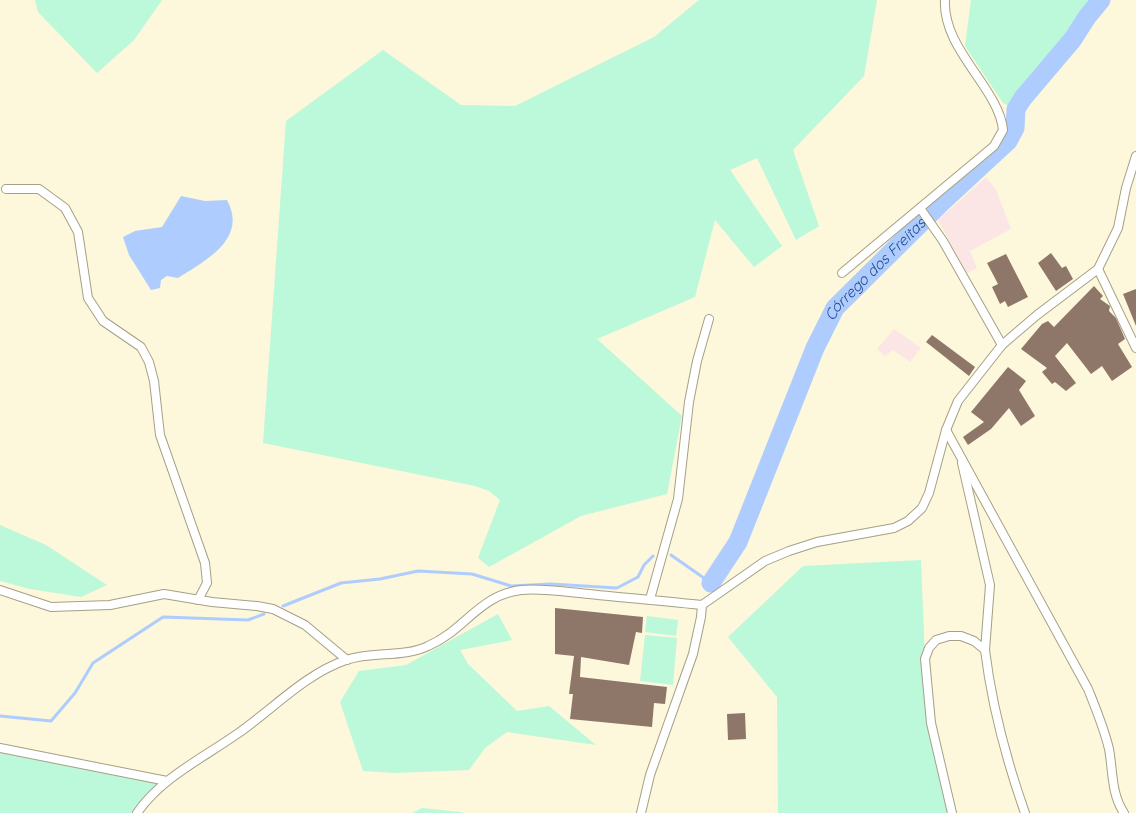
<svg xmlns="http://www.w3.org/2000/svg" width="1136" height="813" font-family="Quicksand,sans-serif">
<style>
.education{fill:#fce6e5}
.green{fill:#bcf8da}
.water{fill:#afccfe}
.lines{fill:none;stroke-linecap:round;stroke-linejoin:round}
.stream{stroke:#afccfe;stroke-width:3}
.river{stroke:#afccfe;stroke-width:19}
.building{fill:#8e7668}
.street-casing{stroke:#a5a086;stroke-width:10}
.street{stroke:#fff;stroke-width:8}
.labels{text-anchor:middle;stroke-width:4;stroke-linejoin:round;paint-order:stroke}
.water-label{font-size:15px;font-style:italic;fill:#214990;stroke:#fff}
</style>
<rect width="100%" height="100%" fill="#fdf7db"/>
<!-- education -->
<g class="education">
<polygon points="986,177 996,190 1011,229 970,251 977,268 967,273 938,220"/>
<polygon points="894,329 921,348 910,362 893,350 885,356 877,349"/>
</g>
<!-- green -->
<g class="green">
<polygon points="35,0 162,0 134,40 97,73 38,12"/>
<polygon points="699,0 877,0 864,76 793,150 819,226 796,240 757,158 730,170 782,246 754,267 715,220 695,297 597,339 682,416 667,494 581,516 489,567 478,558 500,500 489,491 475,486 263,443 286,121 383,50 461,105 515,106 654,37"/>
<polygon points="971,0 1100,0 1073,39 1023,98 1016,109 1003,103 965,46"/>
<polygon points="0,525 46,545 107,585 81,597 30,589 0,581"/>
<polygon points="921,560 925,659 931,723 952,813 778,813 777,697 728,637 803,566"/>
<polygon points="498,614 512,640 460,650 468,664 517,711 549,706 596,745 507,732 485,748 469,770 396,773 363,771 340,702 359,671 406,665"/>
<polygon points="647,616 678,620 676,636 645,632"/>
<polygon points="645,635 677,638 673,685 640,681"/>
<polygon points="0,748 167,781 142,813 0,813"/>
<polygon points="422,808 460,812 464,813 412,813"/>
</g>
<!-- water -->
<path class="water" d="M181 196 205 201 227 200C248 239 206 260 178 278L167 276 161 280 160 288 151 290 129 255 123 237 135 231 162 227Z"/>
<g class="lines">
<!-- stream -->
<g class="stream">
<polyline points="671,555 711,583"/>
<polyline points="283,606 341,583 380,579 418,571 472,574 511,586 551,584 617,588 638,577 644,565 653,556"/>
<polyline points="0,716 51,721 75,693 93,663 163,617 248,620 264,614"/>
</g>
<!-- river -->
<path class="river" id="s1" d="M711 583 738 542 815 348 835 308 941 203 1008 141 1015 128 1016 109 1023 98 1073 39 1087 17 1101 0"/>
</g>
<!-- building -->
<g class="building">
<polygon points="1051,253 1062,268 1066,266 1073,279 1056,291 1038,263"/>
<polygon points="1006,254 1028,297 1008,307 1005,301 1000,304 992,287 998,284 987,263"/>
<polygon points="1094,286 1103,296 1100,299 1110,306 1109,311 1116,318 1125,339 1118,344 1132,367 1112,381 1102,366 1091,374 1067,343 1055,356 1076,383 1066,391 1055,382 1052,384 1042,372 1047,368 1021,349 1042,324 1048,321 1054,327"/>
<polygon points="1136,289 1136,326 1123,294"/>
<polygon points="932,335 975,367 969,376 926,342"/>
<polygon points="1008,367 1026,381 1019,390 1035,416 1021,426 1009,408 991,429 968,445 963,437 984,422 971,412"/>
<polygon points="555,608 643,617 642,633 636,632 629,665 581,657 580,677 667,687 665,704 654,703 652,727 570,719 573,694 569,694 574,656 555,654"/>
<polygon points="745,713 746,739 728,740 727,714"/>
</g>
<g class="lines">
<!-- street casing -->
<g class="street-casing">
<g id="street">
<polyline points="6,189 39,189 65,208 78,232 88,298 103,321 141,347 149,362 154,381 160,435 205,563 207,583 198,600"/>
<polyline points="920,208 943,241 1002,345"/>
<polyline points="1098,269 1136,348"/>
<path d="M842 273 994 146 1003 130C999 88 942 49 945 0"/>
<path d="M946 430 1088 689C1096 709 1104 728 1109 749 1113 770 1111 794 1124 813"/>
<polyline points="962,463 990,585 985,650"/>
<polyline points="0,590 51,607 110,605 164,594 212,602 257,606 273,609 305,625 347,660"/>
<polyline points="650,599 678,499 689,402 697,361 709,319"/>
<polyline points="0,748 167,781"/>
<path d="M137 813C161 778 203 758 237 734 272 710 305 674 346 660 373 651 403 658 428 646 464 631 479 595 521 590 543 588 566 592 589 594 626 598 664 601 702 605L765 561 789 551 817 542 894 528 908 521 922 508 929 493 946 430 958 401 1002 345 1037 315 1098 269 1118 228 1126 188 1136 156"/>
<polyline points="641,813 650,775 693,654 701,617 702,605"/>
<path d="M952 813 931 723 925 659 929 648 936 640 949 636H961L974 641 985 650C992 707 1006 759 1025 813"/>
</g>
</g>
<!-- street -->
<use href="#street" class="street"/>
</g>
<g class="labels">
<!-- water labels -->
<g class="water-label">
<text dy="5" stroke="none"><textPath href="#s1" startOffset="358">Córrego dos Freitas</textPath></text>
</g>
</g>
</svg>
